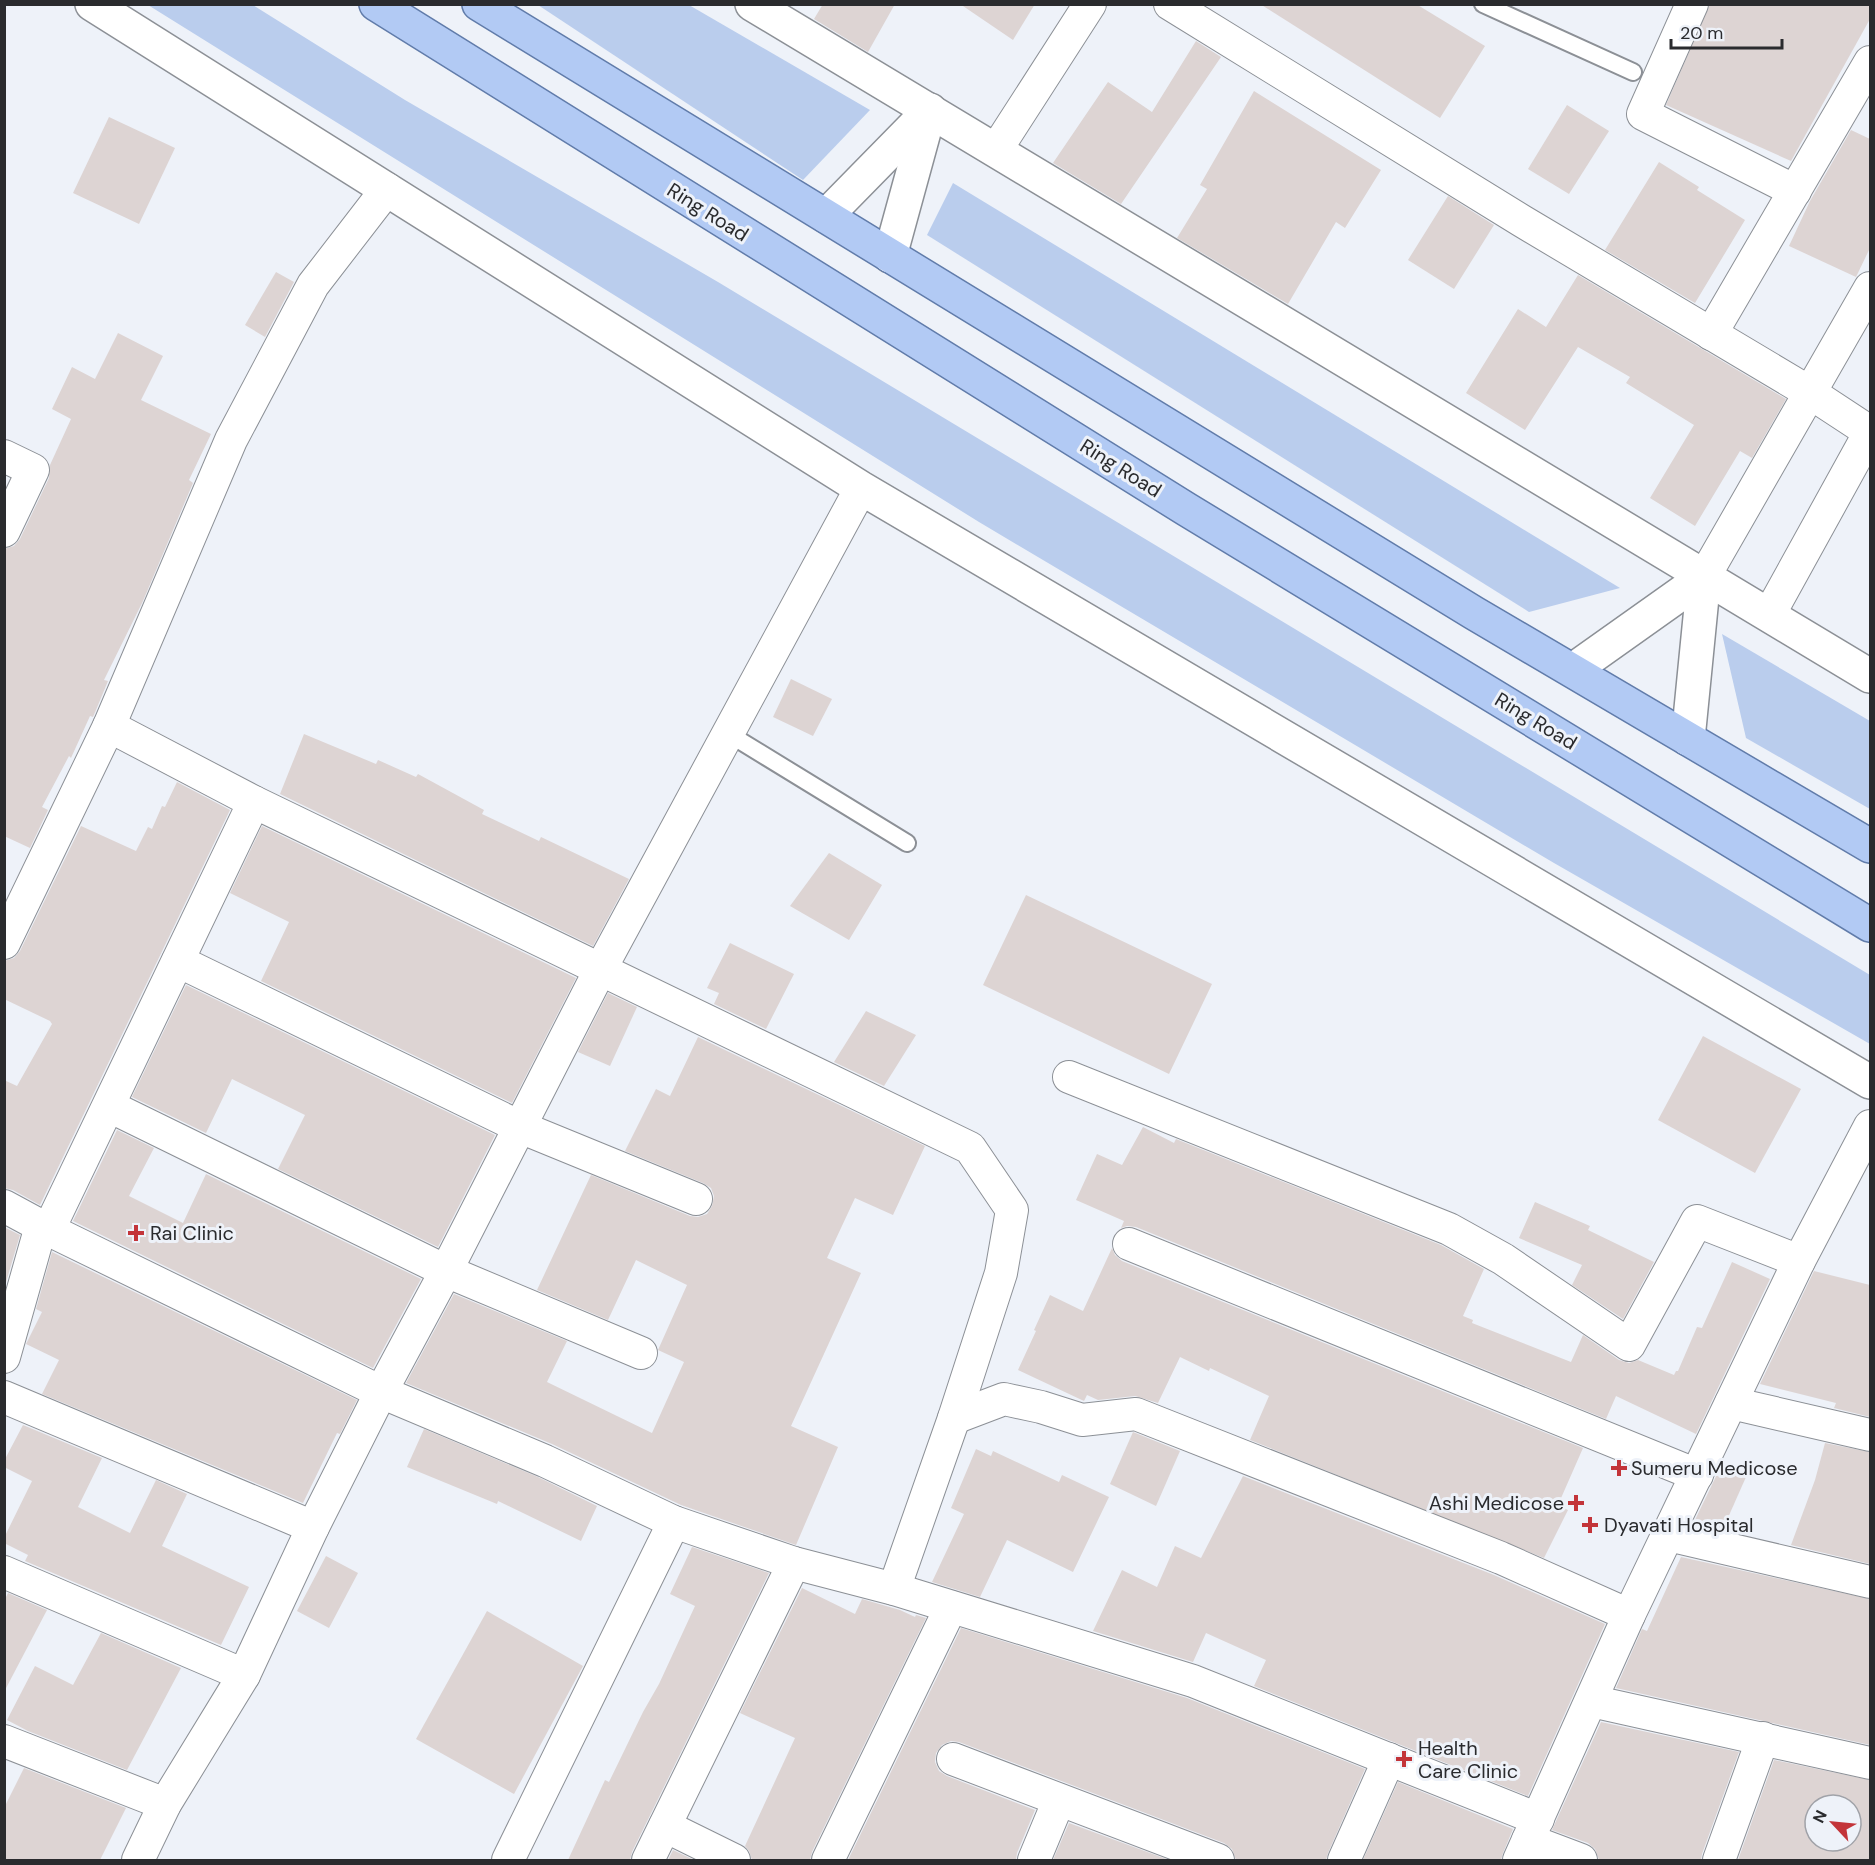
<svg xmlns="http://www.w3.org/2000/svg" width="1875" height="1865" font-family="'DM Sans',sans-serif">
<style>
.green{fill:#bacded}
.building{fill:#ddd4d3;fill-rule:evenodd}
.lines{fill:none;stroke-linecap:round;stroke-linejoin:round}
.service-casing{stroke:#8c9096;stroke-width:20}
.minor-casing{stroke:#8c9096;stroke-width:34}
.tertiary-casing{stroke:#8c9096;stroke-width:36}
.primary-casing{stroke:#617caa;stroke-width:36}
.service{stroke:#fff;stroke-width:16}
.minor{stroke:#fff;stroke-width:32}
.tertiary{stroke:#fff;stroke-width:33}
.primary{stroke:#b2caf4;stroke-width:33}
.poi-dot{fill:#c33439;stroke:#eef2f9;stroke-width:2}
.labels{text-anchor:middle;stroke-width:6;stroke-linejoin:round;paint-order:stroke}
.street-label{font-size:20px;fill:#2a2b2e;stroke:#eef2f9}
.poi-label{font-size:20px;fill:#2a2b2e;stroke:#eef2f9;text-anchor:start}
</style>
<rect width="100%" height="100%" fill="#eef2f9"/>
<!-- green -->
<g class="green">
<polygon points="148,5 253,5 405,100 718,282 1870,975 1870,1044 1554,863 979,522"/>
<polygon points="538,5 689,5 870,110 803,180"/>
<polygon points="953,183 1620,588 1529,612 927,235"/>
<polygon points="1722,634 1870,721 1870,809 1746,738"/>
</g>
<!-- building -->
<g class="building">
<polygon points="823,4 895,4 868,52 814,19"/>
<polygon points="960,4 1035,4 1013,40"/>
<polygon points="1260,4 1416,4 1485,46 1440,118"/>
<polygon points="1710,4 1870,4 1870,19 1791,161 1666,105"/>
<polygon points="1196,41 1221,57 1121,204 1053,163 1108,82 1152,112"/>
<polygon points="1254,91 1381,170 1345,228 1336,222 1288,304 1177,238 1207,189 1200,185"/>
<polygon points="1567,105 1609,131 1569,194 1528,169"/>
<polygon points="109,117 175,148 139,224 73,193"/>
<polygon points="1851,130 1870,139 1870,248 1856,277 1789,246 1810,201"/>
<polygon points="1659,162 1699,187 1697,190 1745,220 1695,303 1605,250"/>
<polygon points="1448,196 1494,225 1454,289 1408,260"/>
<polygon points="276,272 294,282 265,337 245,325"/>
<polygon points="1578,275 1786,399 1752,458 1740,451 1695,526 1650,498 1694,425 1626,383 1630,377 1578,347 1525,430 1466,393 1518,309 1546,327"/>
<polygon points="118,333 163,356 141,400 211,434 189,480 193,483 143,601 104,680 108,681 96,710 93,717 90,716 71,758 69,756 42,807 48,810 30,848 4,836 4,549 14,546 20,539 49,478 50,465 71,419 52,409 72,367 95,379"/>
<polygon points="791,679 832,699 813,736 773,717"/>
<polygon points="304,734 376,764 378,760 416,777 418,774 484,810 482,814 539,841 541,837 629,879 593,946 280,794"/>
<polygon points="177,782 230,810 40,1205 13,1190 4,1188 4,1080 17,1086 52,1024 50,1021 4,999 4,961 14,958 20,951 81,826 136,851 148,827 152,829 162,806 165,807"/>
<polygon points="262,826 576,978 512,1103 261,981 289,922 230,893"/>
<polygon points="829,853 882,885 849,940 790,906"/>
<polygon points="1026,895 1212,984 1169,1074 983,985"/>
<polygon points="730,943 794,974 766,1029 714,1004 719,993 707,988"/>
<polygon points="186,985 495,1135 438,1247 278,1169 305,1115 232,1079 206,1133 132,1097"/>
<polygon points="608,993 637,1007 610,1066 578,1052"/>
<polygon points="866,1011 916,1035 884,1086 834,1062"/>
<polygon points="1703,1036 1801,1089 1755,1173 1658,1120"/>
<polygon points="698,1037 925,1146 893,1215 855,1198 827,1258 861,1273 791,1426 838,1447 796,1545 681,1505 552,1444 406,1383 454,1294 567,1341 547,1382 652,1433 684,1362 658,1350 687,1285 636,1260 608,1320 537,1290 591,1175 690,1216 698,1217 707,1214 712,1206 714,1196 711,1188 703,1183 625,1151 656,1089 670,1096"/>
<polygon points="1143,1127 1174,1143 1176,1139 1441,1245 1484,1269 1463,1316 1473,1320 1472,1323 1571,1362 1583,1335 1619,1360 1629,1363 1638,1360 1674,1375 1676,1371 1678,1371 1697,1327 1702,1328 1732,1262 1770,1279 1696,1434 1616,1396 1606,1419 1136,1227 1127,1226 1121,1228 1124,1221 1076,1200 1097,1154 1122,1165"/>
<polygon points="117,1130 154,1148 129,1196 183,1223 206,1174 421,1279 373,1368 73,1221"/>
<polygon points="1535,1202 1590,1226 1588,1230 1654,1262 1623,1319 1572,1285 1582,1265 1519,1238"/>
<polygon points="4,1227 20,1235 4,1289"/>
<polygon points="1112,1248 1115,1255 1122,1261 1583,1448 1558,1505 1568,1510 1544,1558 1250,1440 1269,1396 1210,1368 1209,1371 1180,1357 1158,1403 1135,1396 1098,1400 1087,1395 1084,1401 1018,1370 1036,1331 1034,1330 1050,1295 1083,1311"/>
<polygon points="52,1252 357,1400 340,1434 337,1433 303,1503 42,1394 59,1360 26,1344 42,1312 36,1309"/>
<polygon points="1814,1271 1870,1285 1870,1417 1834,1408 1836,1403 1760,1384"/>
<polygon points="23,1425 102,1458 78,1507 130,1533 156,1480 187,1494 162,1546 249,1587 221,1645 25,1561 28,1555 4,1543 4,1538 32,1481 4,1467 4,1461"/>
<polygon points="424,1429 538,1477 597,1506 581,1541 498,1501 497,1504 407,1467"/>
<polygon points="1133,1432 1180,1451 1156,1506 1110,1484"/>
<polygon points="1825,1443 1870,1452 1870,1564 1791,1545 1815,1480"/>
<polygon points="976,1449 991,1456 993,1451 1059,1482 1062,1475 1109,1497 1073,1572 1007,1540 980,1597 932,1582 964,1514 951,1508"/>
<polygon points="1721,1466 1746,1477 1723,1529 1694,1522"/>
<polygon points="1243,1476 1494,1575 1605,1624 1528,1796 1254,1686 1266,1660 1206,1633 1193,1662 1093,1631 1122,1570 1157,1587 1175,1546 1201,1558"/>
<polygon points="692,1547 769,1573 632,1852 630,1860 568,1860 605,1780 609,1782 643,1712 659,1684 695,1606 670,1594"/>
<polygon points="326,1556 358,1573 329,1628 297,1611"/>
<polygon points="1681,1557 1870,1599 1870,1745 1616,1688 1642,1629 1647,1631"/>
<polygon points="802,1588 855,1614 862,1599 900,1610 915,1617 916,1615 926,1618 812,1852 810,1860 752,1860 749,1851 745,1846 795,1738 740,1713"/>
<polygon points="8,1593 47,1610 4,1692 4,1601"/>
<polygon points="487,1611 583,1666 514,1794 416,1739"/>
<polygon points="961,1628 1187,1698 1365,1769 1328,1853 1326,1860 1236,1860 1232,1849 1224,1843 959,1742 951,1741 942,1745 936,1753 935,1762 939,1771 947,1776 1035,1810 1017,1853 1016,1860 848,1860"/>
<polygon points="101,1633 181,1668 127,1770 28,1731 7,1720 35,1666 73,1685"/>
<polygon points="1601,1722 1739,1752 1702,1854 1701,1860 1599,1860 1595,1849 1588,1843 1552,1830"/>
<path d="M1774 1760 1870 1780V1860H1738ZM1815 1805H1851V1841H1815Z"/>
<polygon points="24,1768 126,1808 100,1860 4,1860 4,1808"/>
<polygon points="1398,1782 1513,1829 1503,1853 1501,1860 1363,1860"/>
<polygon points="1069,1823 1169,1860 1053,1860"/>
<polygon points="673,1850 694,1860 668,1860"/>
</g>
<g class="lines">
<!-- service casing -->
<g class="service-casing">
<g id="service">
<polyline points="1483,4 1633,72"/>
<polyline points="729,734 907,843"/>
</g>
</g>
<!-- minor casing -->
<g class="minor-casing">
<g id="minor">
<polyline points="1170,4 1522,221 1809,392 1870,432"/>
<polyline points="1692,4 1643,114 1795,191"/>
<polyline points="996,150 1090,4"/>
<polyline points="1711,334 1870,62"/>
<polyline points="4,456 33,470 4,531"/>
<polyline points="1704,577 1870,288"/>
<polyline points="1769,615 1870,432"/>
<polyline points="109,726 254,802 970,1148 1012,1210 1001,1273 954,1418 894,1589"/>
<polyline points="4,943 109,726 231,440 313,285 387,189"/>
<polyline points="178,961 520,1127 696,1199"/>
<polyline points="1069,1077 1449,1229 1503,1259 1629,1345 1697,1221 1799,1261"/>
<polyline points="109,1106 446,1271 641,1353"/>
<polyline points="4,1206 41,1226 381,1392 545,1461 674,1522 794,1563 894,1589 1193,1681 1538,1819"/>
<polyline points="49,1229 254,802"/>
<polyline points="1129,1244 1697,1475"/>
<polyline points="4,1357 41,1226"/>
<polyline points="4,1397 313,1527"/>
<polyline points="1731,1403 1870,1435"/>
<polyline points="954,1418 1004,1399 1041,1407 1082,1420 1136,1414 1501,1558 1629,1615"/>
<polyline points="1668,1535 1870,1582"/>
<polyline points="4,1572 244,1675"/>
<polyline points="1591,1701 1870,1763"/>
<polyline points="4,1741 165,1804"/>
<polyline points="953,1759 1218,1860"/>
<polyline points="665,1826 734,1860"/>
<polyline points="1528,1840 1581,1860"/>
<polyline points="138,1860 165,1804 244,1675 313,1527 381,1392 446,1271 600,970 861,488"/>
<polyline points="508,1860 674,1522"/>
<polyline points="648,1860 794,1563"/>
<polyline points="828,1860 951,1607"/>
<polyline points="1034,1860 1059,1800"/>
<polyline points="1344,1860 1389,1759"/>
<polyline points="1519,1860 1629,1615 1799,1261 1870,1126"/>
<polyline points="1719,1860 1763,1738"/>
</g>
</g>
<!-- tertiary casing -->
<g class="tertiary-casing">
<g id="tertiary">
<polyline points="92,4 861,488 1870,1082"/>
<polyline points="752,4 1870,676"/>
<polyline points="826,216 928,112"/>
<polyline points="890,256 930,110"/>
<polyline points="1573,670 1704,577"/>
<polyline points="1688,739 1704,577"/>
</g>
</g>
<!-- primary casing -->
<g class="primary-casing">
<g id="primary">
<polyline points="376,4 1186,509 1870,925"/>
<polyline points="479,4 1474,613 1870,846"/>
</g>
</g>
<!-- service -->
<use href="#service" class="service"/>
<!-- minor -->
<use href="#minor" class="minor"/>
<!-- tertiary -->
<use href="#tertiary" class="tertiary"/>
<!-- primary -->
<use href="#primary" class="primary"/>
</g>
<!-- markers -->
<g class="poi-dot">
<path d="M133 1224h6v6h6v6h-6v6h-6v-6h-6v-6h6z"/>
<path d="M1616 1459h6v6h6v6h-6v6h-6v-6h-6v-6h6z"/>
<path d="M1573 1494h6v6h6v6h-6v6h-6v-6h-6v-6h6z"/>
<path d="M1587 1516h6v6h6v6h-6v6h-6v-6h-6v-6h6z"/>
<path d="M1401 1750h6v6h6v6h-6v6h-6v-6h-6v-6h6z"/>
</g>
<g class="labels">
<!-- street labels -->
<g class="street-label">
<text transform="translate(708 212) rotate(32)" y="7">Ring Road</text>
<text transform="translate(1121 468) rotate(32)" y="7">Ring Road</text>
<text transform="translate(1536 721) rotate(31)" y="7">Ring Road</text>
</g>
<!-- poi labels -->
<g class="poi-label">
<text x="150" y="1240">Rai Clinic</text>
<text x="1631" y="1475">Sumeru Medicose</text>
<text x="1564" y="1510" text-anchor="end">Ashi Medicose</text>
<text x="1604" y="1532">Dyavati Hospital</text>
<text x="1418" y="1755">Health<tspan x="1418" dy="23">Care Clinic</tspan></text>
</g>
</g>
<!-- border -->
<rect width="1875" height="1865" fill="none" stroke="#2a2b2e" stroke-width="12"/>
<!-- north arrow -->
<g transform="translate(1833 1823) rotate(296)"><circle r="28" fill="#eef2f9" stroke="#a0a2a8" stroke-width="1.5"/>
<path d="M0-4.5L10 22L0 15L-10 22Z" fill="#c33439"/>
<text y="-9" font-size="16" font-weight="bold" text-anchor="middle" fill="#2a2b2e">N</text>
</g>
<!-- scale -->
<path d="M1671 39v9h111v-9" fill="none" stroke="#2a2b2e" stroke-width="3"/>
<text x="1680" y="39" font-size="18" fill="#2a2b2e" stroke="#eef2f9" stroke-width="4.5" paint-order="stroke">20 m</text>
</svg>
